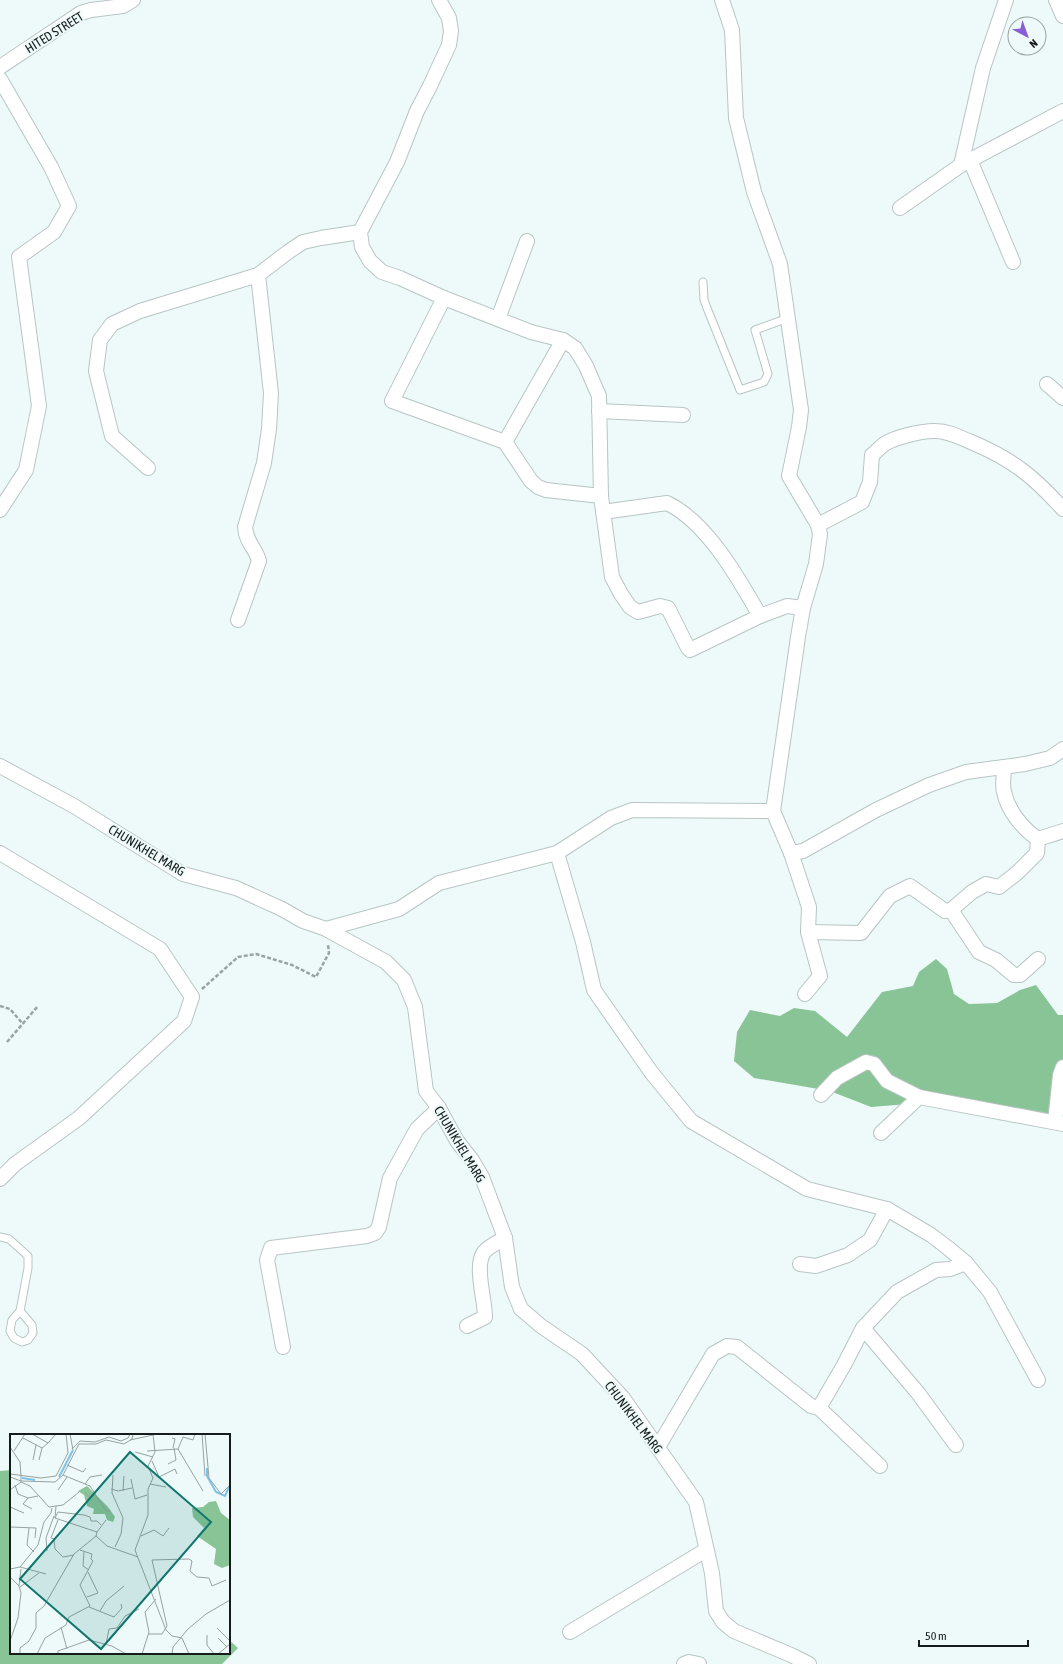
<svg xmlns="http://www.w3.org/2000/svg" width="1063" height="1664" font-family="'Asap Condensed',sans-serif">
<style>
.forest{fill:#89c496}
.lines{fill:none;stroke-linecap:round;stroke-linejoin:round}
.service-casing{stroke:#b8c5c4;stroke-width:9}
.minor-casing{stroke:#b8c5c4;stroke-width:16}
.path{stroke:#99a3a2;stroke-width:2.5;stroke-dasharray:4 2;stroke-linecap:butt}
.service{stroke:#fff;stroke-width:7}
.minor{stroke:#fff;stroke-width:14}
.labels{text-anchor:middle;stroke-width:4;stroke-linejoin:round;paint-order:stroke}
.street-label{font-size:13px;fill:#161b1b;stroke:#edfaf9}
.inset-river{fill:none;stroke:#7dc2e9;stroke-width:2}
.inset-road{fill:none;stroke:#97a1a0;stroke-width:1}
.view{fill:#0f766e;fill-opacity:0.15;stroke:#0f766e;stroke-width:2}
.inset-edge{fill:none;stroke:#161b1b;stroke-width:2}
</style>
<rect width="100%" height="100%" fill="#edfaf9"/>
<!-- forest -->
<g class="forest">
<polygon points="936,959 947,969 954,994 969,1004 997,1003 1020,990 1036,985 1058,1015 1063,1015 1063,1127 933,1102 871,1107 830,1091 754,1078 734,1061 737,1032 750,1010 780,1016 794,1008 815,1011 847,1037 882,992 913,986 919,972"/>
<polygon points="11,1470 11,1653 229,1653 229,1640 238,1648 222,1664 0,1664 0,1471"/>
</g>
<g class="lines">
<!-- service casing -->
<g class="service-casing">
<g id="service">
<polyline points="703,282 704,300 707,308 740,390 764,382 768,374 755,330 788,318"/>
<polyline points="0,1237 9,1239 28,1256 28,1268 20,1311"/>
<polygon points="20,1311 32,1325 33,1333 28,1340 22,1342 14,1338 10,1331 12,1320"/>
</g>
</g>
<!-- minor casing -->
<g class="minor-casing">
<g id="minor">
<polyline points="439,0 449,18 451,31 449,45 430,86 417,111 397,162 360,232 362,247 370,261 382,272 400,278 444,298 531,332 563,340 575,348 586,366 599,396 601,496 612,577 621,594 630,607 638,612 660,606 668,608 688,648 690,650 760,616 787,606 803,608"/>
<polyline points="722,0 732,30 736,118 754,192 780,264 801,410 799,427 789,476 818,525 820,534 816,564 803,608 798,637 773,811 791,853 803,851 876,810 929,785 966,772 1025,764 1050,758 1063,749"/>
<polyline points="1056,0 1063,16"/>
<polyline points="0,67 81,13 91,10 123,6 133,0"/>
<polyline points="0,79 51,167 69,206 54,232 19,257 39,406 26,470 0,510"/>
<polyline points="970,160 1013,262"/>
<polyline points="961,165 983,68 1006,0"/>
<polyline points="900,208 961,165 1063,111"/>
<polyline points="444,298 392,401 505,442 531,481 538,487 546,490 601,496"/>
<polyline points="498,319 527,241"/>
<polyline points="1047,384 1063,398"/>
<polyline points="599,411 683,415"/>
<polyline points="505,442 563,340"/>
<polyline points="148,468 112,436 96,371 100,340 112,324 140,311 258,275 288,252 303,242 321,238 360,232"/>
<path d="M603 512 667 503C707 522 739 579 760 616"/>
<path d="M818 525 862 502 870 482 872 455C876 452 881 446 886 443 897 437 924 430 936 431 948 431 959 437 971 442 1012 459 1033 476 1063 509"/>
<path d="M238 620 259 561C256 548 246 543 245 527L264 463 269 429 271 393 258 275"/>
<polyline points="0,766 74,806 183,874 236,888 282,909 303,921 326,929 386,962 404,980 415,1007 426,1091 439,1108 457,1141 472,1160 482,1177 505,1238 512,1287 521,1309 541,1326 582,1354 623,1398 696,1502 712,1573 716,1611 723,1622 734,1631 791,1655 809,1664"/>
<path d="M1004 767C1004 775 1002 785 1004 792 1008 811 1023 829 1038 839"/>
<polyline points="0,853 160,949 192,997 184,1021 79,1118 15,1164 0,1179"/>
<polyline points="557,853 583,942 594,990 651,1072 691,1121 807,1189 887,1209 931,1235 948,1248 966,1263 990,1292 1038,1380"/>
<polyline points="791,853 809,907 808,932 820,976 805,994"/>
<polyline points="951,910 979,952 996,960 1014,975 1020,975 1038,959"/>
<polyline points="326,929 399,909 439,883 557,853 611,818 632,810 773,811"/>
<polyline points="808,932 861,933 890,896 910,886 945,911 951,910 972,892 986,884 999,887 1017,873 1037,853 1038,839 1063,831"/>
<polyline points="821,1095 837,1078 866,1062 874,1064 887,1081 919,1097 1063,1124"/>
<polyline points="1055,1122 1060,1075 1063,1067"/>
<polyline points="881,1133 919,1097"/>
<polyline points="800,1264 816,1266 848,1255 870,1240 887,1209"/>
<path d="M467 1326 485 1317C485 1299 474 1266 484 1252 489 1246 499 1242 505 1238"/>
<polyline points="863,1328 918,1393 956,1445"/>
<polyline points="283,1347 267,1260 271,1248 367,1236 375,1233 379,1227 390,1178 417,1129 439,1108"/>
<polyline points="819,1408 844,1365 863,1328 897,1292 936,1270 950,1269 966,1263"/>
<polyline points="658,1447 713,1354 727,1346 737,1347 811,1406 819,1408 880,1466"/>
<polyline points="570,1632 706,1550"/>
<polyline points="684,1664 689,1662 699,1664"/>
</g>
</g>
<!-- path -->
<g class="path">
<polyline points="202,989 238,957 256,954 292,965 316,977 329,953 328,945"/>
<polyline points="0,1006 10,1009 23,1024"/>
<polyline points="7,1042 38,1006"/>
</g>
<!-- service -->
<use href="#service" class="service"/>
<!-- minor -->
<use href="#minor" class="minor"/>
</g>
<g class="labels">
<!-- street labels -->
<g class="street-label">
<text transform="translate(54 32) rotate(-32)" y="5">HITED STREET</text>
<text transform="translate(147 850) rotate(31)" y="5">CHUNIKHEL MARG</text>
<text transform="translate(460 1144) rotate(59)" y="5">CHUNIKHEL MARG</text>
<text transform="translate(634 1417) rotate(53)" y="5">CHUNIKHEL MARG</text>
</g>
</g>
<!-- overview -->
<g transform="translate(10 1434)">
<rect width="220" height="220" fill="#edfaf9"/>
<path d="M77 52 98 73 105 83 103 88 97 86 95 80H83L84 75 77 72 74 61 68 57ZM206 67 211 79 220 86V131L212 134 204 130 206 115 187 102 194 94 183 83 182 74 193 73 199 68Z" fill="#89c496"/>
<path class="inset-river" d="M197 34V42L206 58 215 62 219 53M49 43 63 16M12 44 25 46"/>
<path class="inset-road" d="M22 0 38 9 32 14 29 26M60 0 63 16M143 0 145 18 138 32 143 44 138 55V81L125 116 156 196 162 202 172 204M192 0 195 42M195 0 199 44 211 60 220 51M13 4 32 14M162 4 165 5 163 14M120 6 143 1M38 9 46 0M0 13 10 28 11 42V48L0 56M62 15 70 7 85 8 99 3 111 7 118 4 120 0M168 15 173 3 183 6 185 0M4 17 15 0M137 17 168 15 193 57M125 18 143 23M23 26 26 11M142 27 149 43 165 35 167 40M158 30 166 26 164 14M57 31 73 38 76 34M0 40 31 44 46 42 58 19 56 0M53 41 80 52 96 77H101M103 41 102 59 113 84 111 100 105 113M0 43 11 47 45 48 53 41 69 10H86L96 6 114 10 122 5 123 0M121 45 125 65 137 61M75 50 80 43 92 41M140 50 156 53M5 51 8 60 18 64M101 55 108 57 122 54M48 56 57 43M113 57 114 42M75 58 80 64 85 60M46 72 53 71 69 58M0 73 14 79M22 75 13 70 18 64 28 62M45 84 48 78 74 81 80 83 81 87H87L91 91M48 86 41 104 44 105 45 115 53 123 64 121M0 93 26 94 25 104M19 94 17 111 24 118M87 98 96 86M86 102 97 112 128 123M131 102 144 96 153 102 159 94M37 117 36 104 44 82M74 118 73 132 79 136M10 133 28 111 34 88 41 79 42 74M0 135 10 133 36 140M0 143 9 152 11 159 8 184 0 207M9 152 11 135M10 153 29 139M77 163 88 159 78 138M79 173 104 183 112 174 111 170M90 177 96 167 114 152M51 193 57 215M207 194 220 207M138 200H152L157 192 142 126 179 125 182 127 180 137 187 143 199 144 202 152 216 146M197 201V211L204 220M172 204 179 220M208 204 217 213M96 210 99 195 107 194 115 182 129 175M10 220V214L19 207 26 194V179L34 172 64 120 86 102 87 98 45 84 46 72 39 73 20 52 11 48M27 220 35 204 56 191 59 183 80 172 70 151 83 127 81 125 82 120 70 116M48 220V217L79 206 102 212 116 220M132 220 139 198 135 178 146 165M162 220 163 213 178 195 196 180 220 166M208 220 220 210"/>
<path class="view" d="M120 18 201 88 91 215 10 145Z"/>
<rect width="220" height="220" class="inset-edge"/>
</g>
<!-- north arrow -->
<g transform="translate(1027 36) rotate(139)"><circle r="19" fill="#edfaf9" stroke="#97a1a0"/>
<path d="M0-3L7 15L0 10L-7 15Z" fill="#885ed8"/>
<text y="-6" font-size="11" font-weight="bold" text-anchor="middle" fill="#161b1b">N</text>
</g>
<!-- scale -->
<path d="M919 1640v6h109v-6" fill="none" stroke="#161b1b" stroke-width="2"/>
<text x="925" y="1640" font-size="12" fill="#161b1b" stroke="#edfaf9" stroke-width="3" paint-order="stroke">50 m</text>
</svg>
